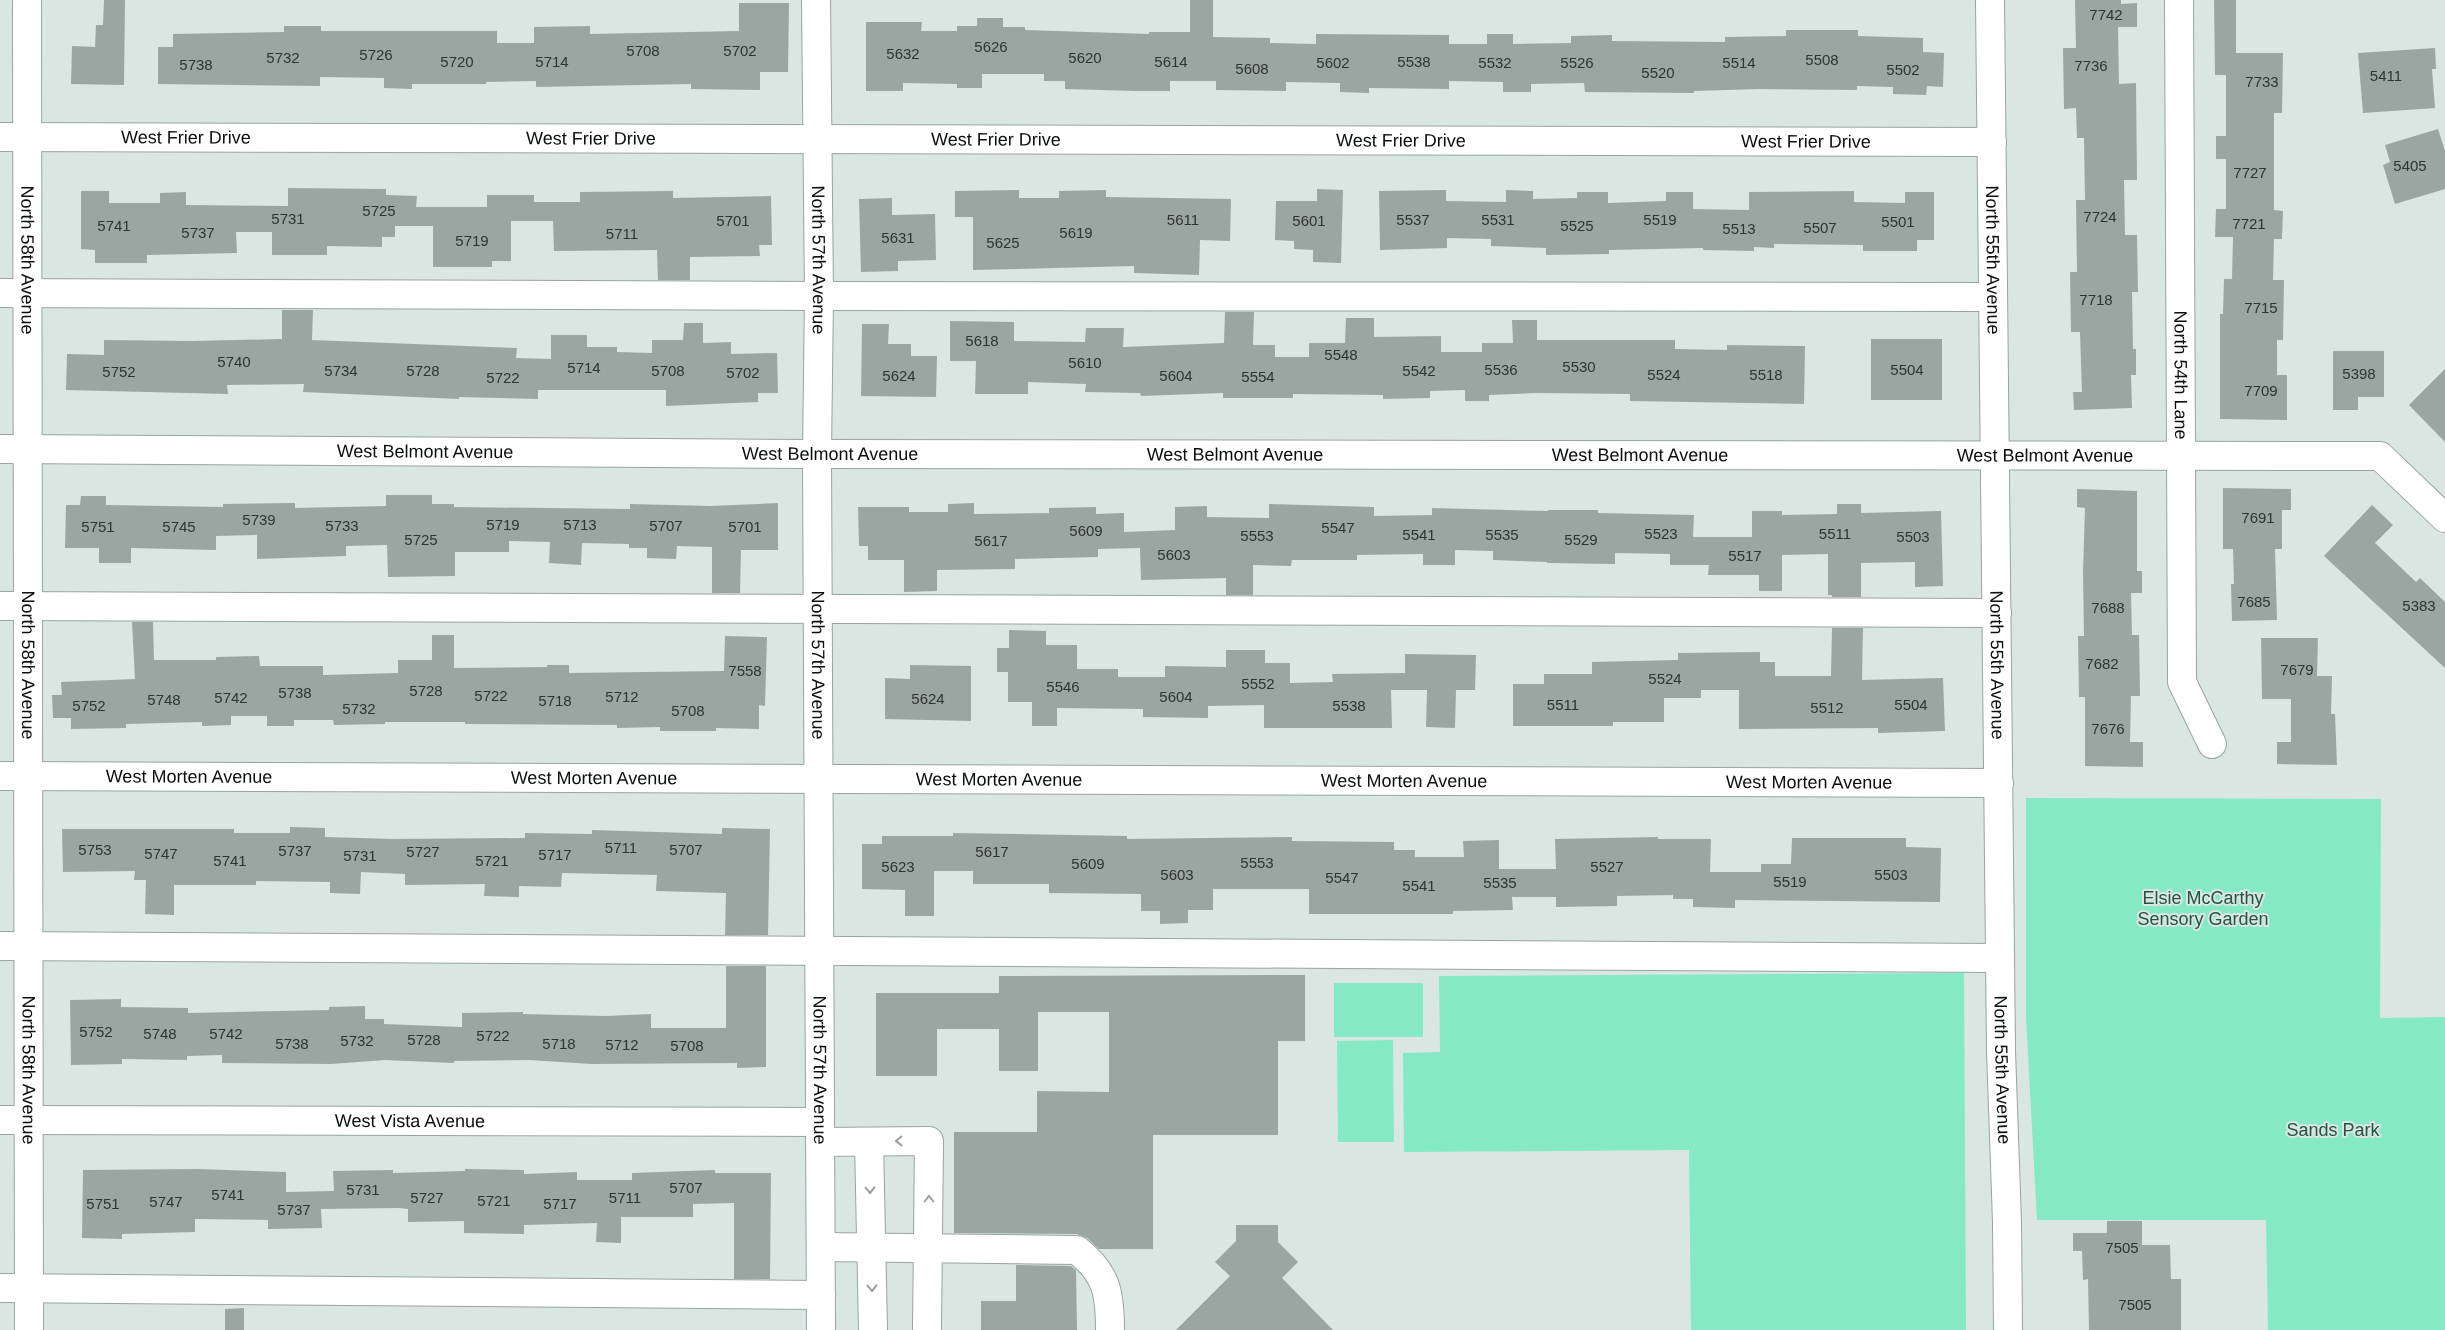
<svg xmlns="http://www.w3.org/2000/svg" width="2445" height="1330" font-family="Helvetica,sans-serif">
<style>
.green{fill:#85e9c5}
.building{fill:#9aa6a1}
.lines{fill:none;stroke-linecap:round;stroke-linejoin:round}
.minor-casing{stroke:#99a49f;stroke-width:30}
.minor{stroke:#fff;stroke-width:28}
.oneway{stroke:#9d9f9e}
.labels{text-anchor:middle;stroke-width:4;stroke-linejoin:round;paint-order:stroke}
.number-label{font-size:15px;fill:#2e3432}
.street-label{font-size:18px;fill:#0a0e0d;stroke:#dae6e1}
.park-label{font-size:18px;fill:#235444;stroke:#dae6e1}
</style>
<rect width="100%" height="100%" fill="#dae6e1"/>
<!-- green -->
<g class="green">
<polygon points="2026,798 2381,799 2380,1018 2445,1017 2445,1330 2268,1330 2266,1220 2037,1220 2026,1017"/>
<polygon points="1964,973 1966,1330 1691,1330 1689,1150 1404,1152 1403,1053 1440,1052 1439,976"/>
<rect x="1334" y="983" width="89" height="54"/>
<polygon points="1393,1040 1394,1142 1338,1142 1337,1041"/>
</g>
<!-- building -->
<g class="building">
<polygon points="104,0 125,0 124,85 71,84 72,46 95,47 96,25 103,25"/>
<polygon points="1190,0 1213,0 1213,37 1270,38 1270,43 1316,44 1316,34 1449,35 1449,44 1487,44 1487,34 1513,34 1513,44 1571,43 1571,36 1612,35 1612,41 1725,42 1725,37 1786,36 1786,30 1858,30 1858,36 1923,38 1923,52 1944,53 1943,87 1927,86 1926,95 1893,94 1893,87 1857,86 1857,90 1759,89 1694,91 1694,93 1585,92 1584,83 1531,84 1531,92 1503,92 1503,82 1449,81 1449,89 1369,88 1369,93 1340,92 1340,83 1286,82 1286,91 1216,90 1216,81 1170,81 1170,91 1135,91 1065,89 1065,81 1044,81 1044,74 982,74 982,88 957,88 957,84 903,83 903,91 866,91 866,22 922,22 921,31 957,31 957,26 977,26 977,18 1003,18 1003,27 1025,27 1025,30 1149,34 1149,32 1190,32"/>
<polygon points="2075,0 2121,0 2121,4 2137,3 2137,27 2118,27 2119,84 2136,83 2137,180 2124,180 2125,235 2137,235 2138,292 2132,292 2133,349 2136,349 2136,375 2131,375 2132,408 2074,410 2073,392 2082,392 2080,332 2071,332 2070,272 2077,272 2076,200 2085,200 2084,138 2077,138 2076,108 2064,109 2063,48 2076,48"/>
<polygon points="2214,0 2236,0 2236,53 2283,53 2282,113 2274,113 2274,210 2283,211 2282,239 2274,239 2273,280 2284,280 2283,340 2277,340 2277,375 2287,375 2287,420 2220,419 2220,314 2223,314 2224,279 2232,279 2233,237 2215,237 2216,209 2226,209 2226,159 2216,159 2216,136 2226,136 2226,75 2215,75"/>
<polygon points="739,3 789,3 788,72 760,72 760,90 691,89 691,84 536,87 536,81 486,82 486,84 412,84 412,89 384,88 384,78 320,77 320,86 158,84 158,47 173,47 173,34 284,32 284,26 321,26 321,31 497,31 497,43 534,43 534,27 590,26 590,34 739,31"/>
<polygon points="2435,48 2436,69 2432,69 2435,108 2363,113 2358,53"/>
<polygon points="2438,129 2445,151 2445,189 2395,204 2383,165 2390,162 2385,145"/>
<polygon points="288,188 386,189 386,195 417,196 416,207 487,207 487,195 534,195 534,202 580,202 580,192 673,191 673,198 771,196 772,245 759,245 760,256 690,257 690,280 658,280 657,250 554,251 553,221 511,221 511,261 492,261 492,267 433,267 433,226 395,226 395,237 382,237 382,247 327,246 327,255 272,255 272,232 236,232 237,253 147,255 147,263 95,263 95,250 81,249 81,191 109,191 109,203 160,203 160,193 186,192 186,205 288,206"/>
<polygon points="1317,189 1343,190 1341,263 1313,262 1313,250 1294,249 1294,241 1275,240 1276,201 1317,201"/>
<polygon points="1019,190 1019,198 1059,198 1059,191 1106,190 1106,197 1231,199 1230,241 1200,240 1199,275 1134,273 1134,266 973,270 973,217 955,217 955,191"/>
<polygon points="1446,190 1446,201 1506,202 1506,190 1533,191 1533,199 1577,198 1577,192 1608,192 1608,203 1666,201 1666,192 1693,192 1693,209 1749,210 1749,192 1854,191 1854,202 1905,203 1905,192 1934,192 1934,240 1917,240 1917,251 1863,251 1863,245 1774,244 1774,248 1754,247 1754,251 1703,250 1703,248 1609,250 1609,254 1546,255 1546,248 1491,246 1491,239 1447,238 1447,248 1380,250 1379,191"/>
<polygon points="892,198 892,215 935,214 936,260 898,261 898,271 861,272 859,199"/>
<polygon points="282,310 313,310 312,340 517,348 516,358 551,359 551,335 587,335 587,347 617,347 617,352 652,353 652,340 683,340 684,323 703,323 703,343 731,342 731,354 777,353 778,393 758,393 758,402 666,406 666,390 538,390 538,399 459,397 459,399 303,392 304,384 227,385 228,394 66,390 67,354 104,355 104,340 193,341 282,339"/>
<polygon points="1225,312 1254,312 1253,345 1275,345 1275,357 1309,357 1309,343 1345,343 1346,318 1374,318 1374,337 1441,336 1441,352 1482,352 1482,343 1513,343 1512,320 1537,320 1537,340 1675,340 1675,349 1727,350 1727,345 1805,346 1804,404 1630,401 1630,394 1538,393 1489,395 1489,401 1465,401 1465,390 1430,391 1430,398 1383,399 1383,395 1293,394 1293,398 1223,398 1223,393 1141,396 1140,393 1085,392 1086,384 1028,382 1028,394 975,394 976,361 950,361 950,321 1014,322 1014,341 1085,342 1086,328 1124,328 1123,347 1224,343"/>
<polygon points="862,324 889,324 888,344 911,344 911,356 937,356 936,397 861,396"/>
<rect x="1871" y="339" width="71" height="61"/>
<polygon points="2333,351 2384,351 2384,397 2358,397 2358,410 2333,410"/>
<polygon points="2445,369 2445,442 2409,405"/>
<polygon points="2223,488 2291,489 2291,510 2282,510 2282,549 2275,549 2277,620 2232,621 2231,584 2234,584 2233,549 2223,549"/>
<polygon points="2077,489 2137,491 2137,571 2142,571 2142,593 2131,593 2132,635 2139,635 2140,696 2131,696 2130,742 2143,742 2143,767 2085,766 2085,697 2079,697 2078,636 2084,636 2083,573 2085,508 2077,507"/>
<polygon points="386,495 432,495 432,504 454,504 454,507 630,509 630,504 711,506 778,503 778,550 741,550 740,593 712,593 712,547 677,546 676,559 647,558 647,548 629,548 629,544 582,543 581,565 549,563 550,542 509,541 509,552 455,552 455,576 388,577 387,545 346,546 346,556 257,559 257,535 216,536 216,550 131,548 131,563 99,563 99,548 65,548 66,505 80,505 81,496 106,496 106,505 223,507 223,504 295,503 295,508 386,506"/>
<polygon points="974,503 974,514 1049,513 1049,508 1096,507 1096,514 1124,513 1124,532 1175,530 1175,507 1207,506 1207,517 1269,518 1269,504 1374,507 1374,516 1432,515 1432,508 1548,511 1548,510 1598,510 1598,513 1694,515 1693,537 1752,537 1752,511 1782,511 1782,515 1837,514 1837,504 1861,504 1861,513 1941,511 1943,586 1915,587 1915,562 1861,563 1861,597 1832,597 1832,595 1828,595 1828,554 1782,555 1782,591 1759,591 1759,575 1708,575 1709,565 1670,565 1670,554 1615,553 1615,564 1547,563 1547,562 1493,560 1493,551 1455,550 1455,565 1423,565 1423,554 1357,555 1357,560 1292,560 1291,566 1253,565 1253,595 1226,595 1226,578 1141,580 1140,548 1098,549 1098,557 1015,559 1015,569 937,570 937,591 904,592 904,560 868,560 868,546 859,546 858,507 909,507 909,512 948,512 948,504"/>
<polygon points="2372,505 2393,525 2375,543 2416,582 2420,578 2445,602 2445,668 2324,556"/>
<polygon points="132,622 153,622 154,660 216,660 216,657 259,656 260,666 323,666 323,675 398,673 398,660 432,660 432,635 454,635 454,668 547,667 547,665 569,665 569,673 724,671 725,636 767,637 765,706 759,705 759,729 716,728 716,731 660,731 660,727 617,728 617,725 465,724 465,722 385,722 385,724 334,725 333,720 294,720 294,726 267,726 267,716 231,716 231,725 202,726 202,722 126,724 126,728 71,729 71,718 53,718 52,695 62,695 61,682 135,679"/>
<polygon points="1832,628 1863,628 1862,680 1943,678 1945,731 1878,733 1878,728 1739,729 1739,690 1701,690 1701,698 1664,698 1664,722 1613,722 1613,726 1513,726 1513,684 1544,684 1544,674 1592,674 1592,662 1678,660 1678,653 1760,652 1760,662 1775,662 1775,676 1831,676"/>
<polygon points="1009,630 1046,631 1046,645 1077,645 1077,669 1118,669 1118,677 1165,677 1165,666 1226,667 1226,650 1265,650 1265,663 1290,663 1290,683 1333,682 1332,674 1405,673 1405,654 1476,655 1475,690 1456,690 1455,728 1426,727 1427,690 1391,690 1392,728 1264,728 1264,705 1208,706 1208,718 1143,717 1143,709 1057,708 1057,726 1032,726 1032,702 1008,702 1008,672 997,672 997,648 1009,648"/>
<polygon points="2261,638 2318,638 2317,676 2332,676 2331,714 2335,714 2337,765 2277,764 2277,742 2291,742 2291,699 2262,699"/>
<polygon points="910,665 971,666 971,721 885,719 885,678 910,679"/>
<polygon points="290,827 325,828 325,837 394,839 525,838 525,833 592,834 592,830 722,834 722,828 770,829 768,935 725,935 726,893 656,891 657,875 562,873 561,887 519,886 519,897 484,896 485,884 405,885 405,874 361,872 360,894 330,893 330,882 256,881 256,885 174,885 174,915 145,914 146,880 134,880 135,871 63,872 62,829 234,829 234,833 290,833"/>
<polygon points="953,833 1127,836 1127,839 1292,837 1292,841 1394,842 1394,850 1415,850 1415,857 1464,857 1463,841 1499,840 1499,869 1556,869 1555,839 1658,837 1658,839 1711,839 1710,872 1761,872 1761,864 1791,864 1792,838 1906,838 1906,847 1941,848 1940,902 1735,900 1735,908 1693,907 1693,899 1673,899 1673,895 1617,896 1617,906 1556,907 1556,897 1512,897 1513,910 1453,911 1453,914 1309,914 1309,889 1213,889 1213,910 1188,910 1188,923 1160,924 1160,911 1141,911 1141,894 1049,893 1049,884 973,884 973,871 934,871 934,916 905,916 905,890 862,889 862,844 882,844 882,836 953,836"/>
<polygon points="726,966 766,966 766,1067 737,1068 737,1063 592,1064 529,1060 454,1061 454,1063 385,1060 331,1064 222,1063 222,1055 187,1056 187,1060 122,1059 122,1064 71,1065 70,1000 121,999 121,1007 188,1008 188,1013 329,1010 329,1007 365,1006 365,1019 384,1019 384,1024 462,1027 462,1013 523,1012 523,1014 606,1016 651,1014 651,1028 726,1028"/>
<polygon points="1305,975 1305,1041 1278,1041 1278,1135 1153,1135 1153,1249 1099,1249 1087,1238 1077,1234 954,1233 954,1132 1037,1132 1037,1091 1109,1092 1109,1012 1038,1012 1038,1071 999,1071 999,1029 937,1029 937,1076 876,1076 876,993 999,993 999,976"/>
<polygon points="197,1169 286,1172 286,1192 334,1191 333,1171 393,1170 393,1173 465,1171 465,1169 524,1170 524,1174 577,1172 577,1180 632,1180 632,1173 715,1170 715,1173 771,1173 770,1279 734,1279 734,1203 693,1204 693,1217 621,1217 621,1243 596,1242 597,1223 524,1225 524,1234 464,1233 464,1221 408,1222 408,1209 399,1208 321,1209 322,1228 268,1229 268,1220 195,1219 195,1232 122,1234 122,1239 82,1238 83,1170"/>
<polygon points="2107,1221 2142,1221 2142,1245 2170,1245 2171,1279 2181,1279 2181,1330 2089,1330 2088,1279 2083,1280 2082,1251 2073,1251 2073,1233 2107,1233"/>
<polygon points="1236,1225 1278,1225 1278,1242 1298,1262 1282,1278 1333,1330 1176,1330 1230,1276 1215,1262 1236,1241"/>
<polygon points="1016,1265 1071,1266 1076,1270 1077,1330 981,1330 981,1301 1016,1301"/>
<polygon points="244,1308 244,1330 225,1330 225,1309"/>
</g>
<g class="lines">
<!-- minor casing -->
<g class="minor-casing">
<g id="minor">
<path id="s1" d="M27 0 29 1330"/>
<path id="s2" d="M816 0 819 296 817 454 821 1330"/>
<path id="s3" d="M1990 0 2001 1051 2007 1222 2008 1330"/>
<path id="s4" d="M2179 0 2182 682 2212 744"/>
<path id="s5" d="M0 137 1992 142"/>
<polyline points="0,293 819,296 1992,297"/>
<path id="s6" d="M0 449 817 454 2380 456 2445 518"/>
<polyline points="0,606 1997,613"/>
<path id="s7" d="M0 776 1999 783"/>
<polyline points="0,946 2000,958"/>
<path id="s8" d="M0 1120 820 1122"/>
<polyline points="820,1142 929,1141 927,1330"/>
<polyline points="869,1142 873,1330"/>
<path d="M821 1247 1077 1250C1107 1274 1110 1293 1110 1330"/>
<polyline points="0,1288 821,1295"/>
</g>
</g>
<!-- minor -->
<use href="#minor" class="minor"/>
</g>
<!-- one-way arrows -->
<defs><path id="oneway-chevron" d="M-2-3.5L2.5 0L-2 3.5" fill="none" stroke-width="1.6" stroke-linecap="round" stroke-linejoin="round" transform="scale(1.25)"/></defs>
<g class="oneway">
<use href="#oneway-chevron" transform="translate(899 1141) rotate(179)"/>
<use href="#oneway-chevron" transform="translate(870 1190) rotate(89)"/>
<use href="#oneway-chevron" transform="translate(929 1199) rotate(-90)"/>
<use href="#oneway-chevron" transform="translate(872 1288) rotate(89)"/>
</g>
<g class="labels">
<!-- number labels -->
<g class="number-label">
<text x="2106" y="20">7742</text>
<text x="991" y="52">5626</text>
<text x="643" y="56">5708</text>
<text x="740" y="56">5702</text>
<text x="903" y="59">5632</text>
<text x="376" y="60">5726</text>
<text x="283" y="63">5732</text>
<text x="1085" y="63">5620</text>
<text x="1822" y="65">5508</text>
<text x="457" y="67">5720</text>
<text x="552" y="67">5714</text>
<text x="1171" y="67">5614</text>
<text x="1414" y="67">5538</text>
<text x="1333" y="68">5602</text>
<text x="1495" y="68">5532</text>
<text x="1577" y="68">5526</text>
<text x="1739" y="68">5514</text>
<text x="196" y="70">5738</text>
<text x="2091" y="71">7736</text>
<text x="1252" y="74">5608</text>
<text x="1903" y="75">5502</text>
<text x="1658" y="78">5520</text>
<text x="2386" y="81">5411</text>
<text x="2262" y="87">7733</text>
<text x="2410" y="171">5405</text>
<text x="2250" y="178">7727</text>
<text x="379" y="216">5725</text>
<text x="2100" y="222">7724</text>
<text x="288" y="224">5731</text>
<text x="1183" y="225">5611</text>
<text x="1413" y="225">5537</text>
<text x="1498" y="225">5531</text>
<text x="1660" y="225">5519</text>
<text x="733" y="226">5701</text>
<text x="1309" y="226">5601</text>
<text x="1898" y="227">5501</text>
<text x="2249" y="229">7721</text>
<text x="114" y="231">5741</text>
<text x="1577" y="231">5525</text>
<text x="1820" y="233">5507</text>
<text x="1739" y="234">5513</text>
<text x="198" y="238">5737</text>
<text x="1076" y="238">5619</text>
<text x="622" y="239">5711</text>
<text x="898" y="243">5631</text>
<text x="472" y="246">5719</text>
<text x="1003" y="248">5625</text>
<text x="2096" y="305">7718</text>
<text x="2261" y="313">7715</text>
<text x="982" y="346">5618</text>
<text x="1341" y="360">5548</text>
<text x="234" y="367">5740</text>
<text x="1085" y="368">5610</text>
<text x="1579" y="372">5530</text>
<text x="584" y="373">5714</text>
<text x="1501" y="375">5536</text>
<text x="1907" y="375">5504</text>
<text x="341" y="376">5734</text>
<text x="423" y="376">5728</text>
<text x="668" y="376">5708</text>
<text x="1419" y="376">5542</text>
<text x="119" y="377">5752</text>
<text x="743" y="378">5702</text>
<text x="2359" y="379">5398</text>
<text x="1664" y="380">5524</text>
<text x="1766" y="380">5518</text>
<text x="899" y="381">5624</text>
<text x="1176" y="381">5604</text>
<text x="1258" y="382">5554</text>
<text x="503" y="383">5722</text>
<text x="2261" y="396">7709</text>
<text x="2258" y="523">7691</text>
<text x="259" y="525">5739</text>
<text x="503" y="530">5719</text>
<text x="580" y="530">5713</text>
<text x="342" y="531">5733</text>
<text x="666" y="531">5707</text>
<text x="98" y="532">5751</text>
<text x="179" y="532">5745</text>
<text x="745" y="532">5701</text>
<text x="1338" y="533">5547</text>
<text x="1086" y="536">5609</text>
<text x="1661" y="539">5523</text>
<text x="1835" y="539">5511</text>
<text x="1419" y="540">5541</text>
<text x="1502" y="540">5535</text>
<text x="1257" y="541">5553</text>
<text x="1913" y="542">5503</text>
<text x="421" y="545">5725</text>
<text x="1581" y="545">5529</text>
<text x="991" y="546">5617</text>
<text x="1174" y="560">5603</text>
<text x="1745" y="561">5517</text>
<text x="2254" y="607">7685</text>
<text x="2419" y="611">5383</text>
<text x="2108" y="613">7688</text>
<text x="2102" y="669">7682</text>
<text x="2297" y="675">7679</text>
<text x="745" y="676">7558</text>
<text x="1665" y="684">5524</text>
<text x="1258" y="689">5552</text>
<text x="1063" y="692">5546</text>
<text x="426" y="696">5728</text>
<text x="295" y="698">5738</text>
<text x="491" y="701">5722</text>
<text x="622" y="702">5712</text>
<text x="1176" y="702">5604</text>
<text x="231" y="703">5742</text>
<text x="928" y="704">5624</text>
<text x="164" y="705">5748</text>
<text x="555" y="706">5718</text>
<text x="1563" y="710">5511</text>
<text x="1911" y="710">5504</text>
<text x="89" y="711">5752</text>
<text x="1349" y="711">5538</text>
<text x="1827" y="713">5512</text>
<text x="359" y="714">5732</text>
<text x="688" y="716">5708</text>
<text x="2108" y="734">7676</text>
<text x="621" y="853">5711</text>
<text x="95" y="855">5753</text>
<text x="686" y="855">5707</text>
<text x="295" y="856">5737</text>
<text x="423" y="857">5727</text>
<text x="992" y="857">5617</text>
<text x="161" y="859">5747</text>
<text x="555" y="860">5717</text>
<text x="360" y="861">5731</text>
<text x="230" y="866">5741</text>
<text x="492" y="866">5721</text>
<text x="1257" y="868">5553</text>
<text x="1088" y="869">5609</text>
<text x="898" y="872">5623</text>
<text x="1607" y="872">5527</text>
<text x="1177" y="880">5603</text>
<text x="1891" y="880">5503</text>
<text x="1342" y="883">5547</text>
<text x="1790" y="887">5519</text>
<text x="1500" y="888">5535</text>
<text x="1419" y="891">5541</text>
<text x="96" y="1037">5752</text>
<text x="160" y="1039">5748</text>
<text x="226" y="1039">5742</text>
<text x="493" y="1041">5722</text>
<text x="424" y="1045">5728</text>
<text x="357" y="1046">5732</text>
<text x="292" y="1049">5738</text>
<text x="559" y="1049">5718</text>
<text x="622" y="1050">5712</text>
<text x="687" y="1051">5708</text>
<text x="686" y="1193">5707</text>
<text x="363" y="1195">5731</text>
<text x="228" y="1200">5741</text>
<text x="427" y="1203">5727</text>
<text x="625" y="1203">5711</text>
<text x="494" y="1206">5721</text>
<text x="166" y="1207">5747</text>
<text x="103" y="1209">5751</text>
<text x="560" y="1209">5717</text>
<text x="294" y="1215">5737</text>
<text x="2122" y="1253">7505</text>
<text x="2135" y="1310">7505</text>
</g>
<!-- street labels -->
<g class="street-label">
<text dy="6" stroke="none"><textPath href="#s5" startOffset="186">West Frier Drive</textPath></text>
<text dy="6" stroke="none"><textPath href="#s5" startOffset="591">West Frier Drive</textPath></text>
<text dy="6" stroke="none"><textPath href="#s5" startOffset="996">West Frier Drive</textPath></text>
<text dy="6" stroke="none"><textPath href="#s5" startOffset="1401">West Frier Drive</textPath></text>
<text dy="6" stroke="none"><textPath href="#s5" startOffset="1806">West Frier Drive</textPath></text>
<text dy="6" stroke="none"><textPath href="#s1" startOffset="260">North 58th Avenue</textPath></text>
<text dy="6" stroke="none"><textPath href="#s2" startOffset="260">North 57th Avenue</textPath></text>
<text dy="6" stroke="none"><textPath href="#s3" startOffset="260">North 55th Avenue</textPath></text>
<text dy="6" stroke="none"><textPath href="#s4" startOffset="375">North 54th Lane</textPath></text>
<text dy="6" stroke="none"><textPath href="#s6" startOffset="425">West Belmont Avenue</textPath></text>
<text dy="6" stroke="none"><textPath href="#s6" startOffset="830">West Belmont Avenue</textPath></text>
<text dy="6" stroke="none"><textPath href="#s6" startOffset="1235">West Belmont Avenue</textPath></text>
<text dy="6" stroke="none"><textPath href="#s6" startOffset="1640">West Belmont Avenue</textPath></text>
<text dy="6" stroke="none"><textPath href="#s6" startOffset="2045">West Belmont Avenue</textPath></text>
<text dy="6" stroke="none"><textPath href="#s1" startOffset="665">North 58th Avenue</textPath></text>
<text dy="6" stroke="none"><textPath href="#s2" startOffset="665">North 57th Avenue</textPath></text>
<text dy="6" stroke="none"><textPath href="#s3" startOffset="665">North 55th Avenue</textPath></text>
<text dy="6" stroke="none"><textPath href="#s7" startOffset="189">West Morten Avenue</textPath></text>
<text dy="6" stroke="none"><textPath href="#s7" startOffset="594">West Morten Avenue</textPath></text>
<text dy="6" stroke="none"><textPath href="#s7" startOffset="999">West Morten Avenue</textPath></text>
<text dy="6" stroke="none"><textPath href="#s7" startOffset="1404">West Morten Avenue</textPath></text>
<text dy="6" stroke="none"><textPath href="#s7" startOffset="1809">West Morten Avenue</textPath></text>
<text dy="6" stroke="none"><textPath href="#s1" startOffset="1070">North 58th Avenue</textPath></text>
<text dy="6" stroke="none"><textPath href="#s2" startOffset="1070">North 57th Avenue</textPath></text>
<text dy="6" stroke="none"><textPath href="#s3" startOffset="1070">North 55th Avenue</textPath></text>
<text dy="6" stroke="none"><textPath href="#s8" startOffset="410">West Vista Avenue</textPath></text>
</g>
<!-- park labels -->
<g class="park-label">
<text x="2203" y="904">Elsie McCarthy<tspan x="2203" dy="21">Sensory Garden</tspan></text>
<text x="2333" y="1136">Sands Park</text>
</g>
</g>
</svg>
